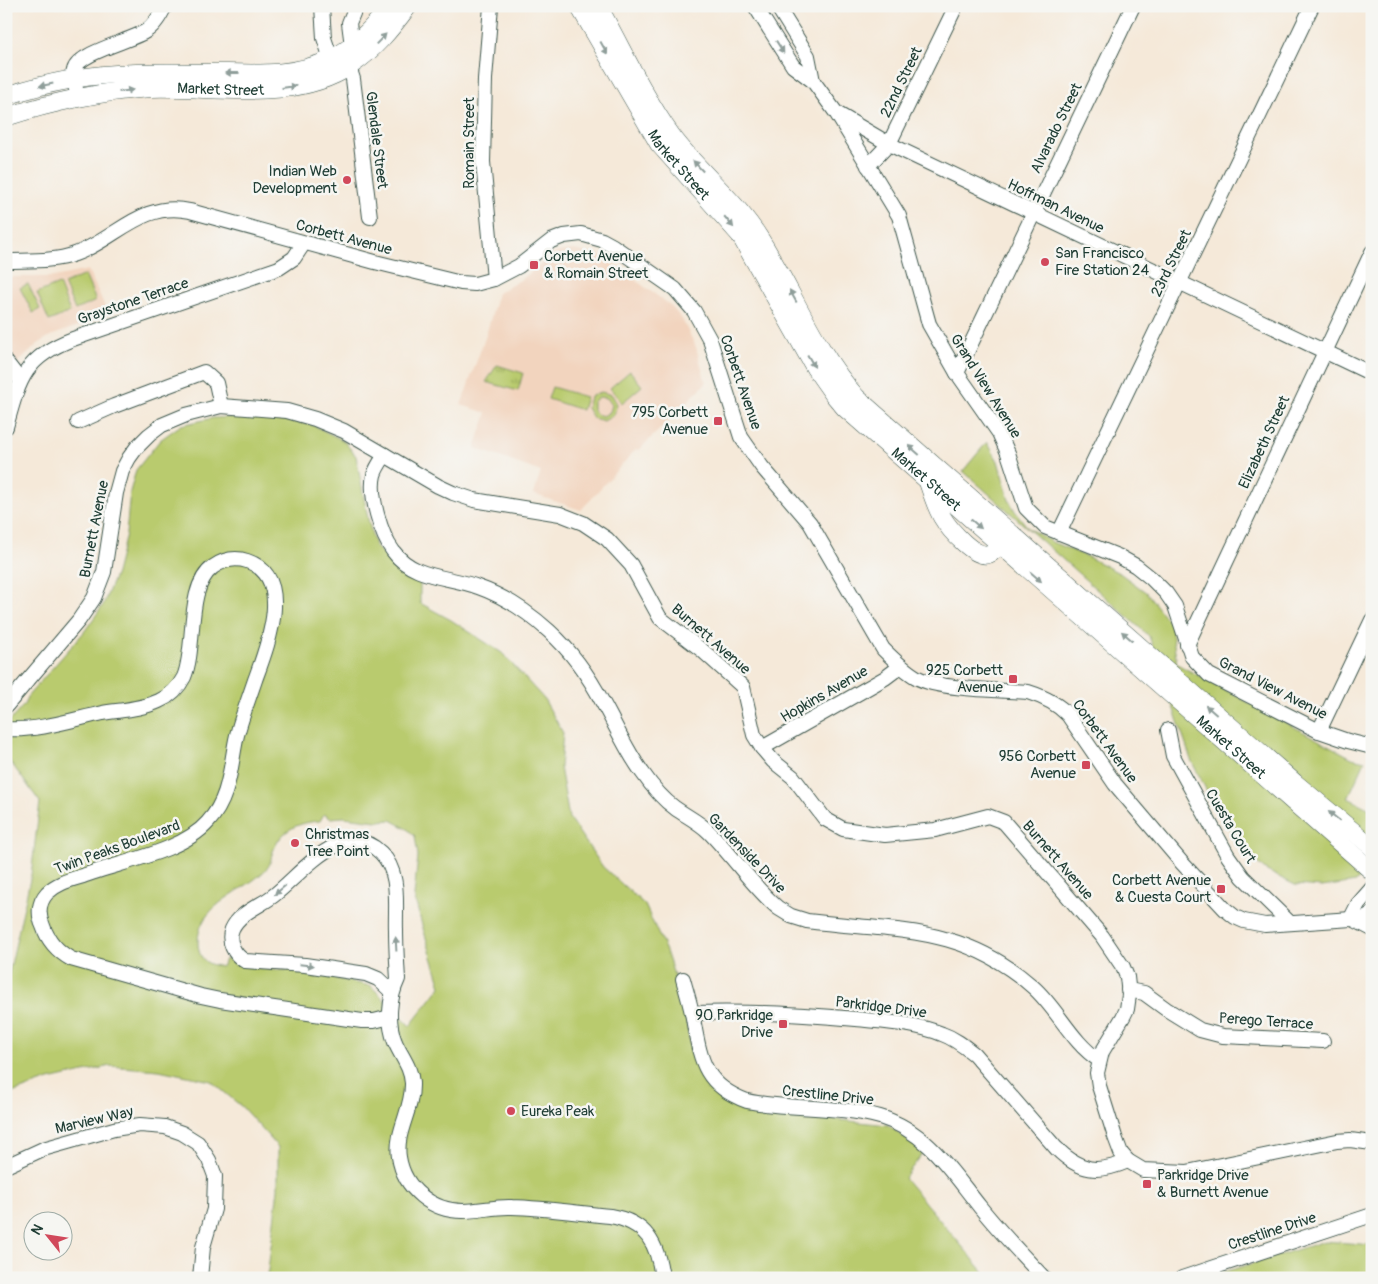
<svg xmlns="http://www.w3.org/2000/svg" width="1378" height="1284" font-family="Pangolin,sans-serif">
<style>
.built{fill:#f2d4be}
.green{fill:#b9cb6e;stroke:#6c8451;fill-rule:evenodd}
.park{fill:url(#park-tufts);stroke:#6c8451}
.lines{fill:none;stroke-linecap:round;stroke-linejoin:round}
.minor-casing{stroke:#3f574d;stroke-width:16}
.major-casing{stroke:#3f574d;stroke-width:19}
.minor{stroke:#fff;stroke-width:14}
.major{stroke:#fff;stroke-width:18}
.oneway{fill:#8f9e9a}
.poi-dot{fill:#d1495b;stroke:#f6f6f2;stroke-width:2}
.labels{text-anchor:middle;stroke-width:5;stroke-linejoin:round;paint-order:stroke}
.street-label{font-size:15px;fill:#1f3d34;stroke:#f6f6f2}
.poi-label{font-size:15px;fill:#1f3d34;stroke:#f6f6f2;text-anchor:end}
</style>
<defs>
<pattern id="park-tufts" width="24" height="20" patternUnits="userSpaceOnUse" patternTransform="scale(1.25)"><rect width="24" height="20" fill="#b9cb6e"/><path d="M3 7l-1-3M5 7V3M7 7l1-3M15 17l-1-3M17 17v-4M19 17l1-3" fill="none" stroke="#96a65b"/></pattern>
</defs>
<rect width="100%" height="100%" fill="#f6f6f2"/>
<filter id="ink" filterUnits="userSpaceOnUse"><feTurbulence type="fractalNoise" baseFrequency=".02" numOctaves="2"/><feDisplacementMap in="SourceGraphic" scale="10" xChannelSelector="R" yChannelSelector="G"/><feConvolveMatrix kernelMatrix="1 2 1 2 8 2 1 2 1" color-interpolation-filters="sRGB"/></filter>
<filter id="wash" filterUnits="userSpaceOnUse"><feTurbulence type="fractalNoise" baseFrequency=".0096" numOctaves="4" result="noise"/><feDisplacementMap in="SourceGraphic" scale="20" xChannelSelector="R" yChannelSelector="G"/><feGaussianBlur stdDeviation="1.12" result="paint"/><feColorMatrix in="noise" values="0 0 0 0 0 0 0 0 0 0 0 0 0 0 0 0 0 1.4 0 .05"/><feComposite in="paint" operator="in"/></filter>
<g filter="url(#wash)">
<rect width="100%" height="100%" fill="#f5e9d9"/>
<!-- built -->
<g class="built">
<polygon points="574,250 600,255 670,305 682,319 696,347 706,383 639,450 636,449 581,510 533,494 541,472 475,448 487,413 461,405 486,335 498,293 522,279 557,252"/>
<polygon points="88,270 109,315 50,336 38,344 17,364 6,351 6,277 54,277"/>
</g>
<!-- green -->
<g class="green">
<polygon points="85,275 96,301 75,310 64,284"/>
<polygon points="28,284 40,309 33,313 20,288"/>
<polygon points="59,284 70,312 49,321 37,293"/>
<polygon points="630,371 642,386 622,403 610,388"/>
<polygon points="552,387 586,397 582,410 548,399"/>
<path d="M601 392 612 395 617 404 614 415 604 421 593 418 587 408 590 397ZM599 397 607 398 612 405 610 412 603 416 596 414 593 410V402Z"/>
<path d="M257 416 313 425 344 441 356 456 368 519 375 546 396 567 420 575V603L451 620 502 653 544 699 563 733 560 767 569 818 603 867 645 905 666 951 683 1002 691 1050 700 1075 722 1096 745 1110 888 1125 924 1152 904 1178 989 1278H267L278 1189V1147L242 1107 211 1081 159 1070 110 1066 49 1080 6 1095V987L31 875 40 802 6 756V725L24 705 27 697 84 632 103 605 116 573 126 534 130 492 136 470 160 440 181 425 213 418ZM324 814 330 818 344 817 377 821 391 820 406 828 415 836 418 856 414 896 422 925 441 986 410 1026 371 986 295 970H272L244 966 230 960 225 959 222 967C217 965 213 966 208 963 201 959 198 951 198 943 197 907 238 894 260 875 274 863 268 864 274 849 282 829 300 822 320 821Z"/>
<polygon points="987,442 998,461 1009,500 1015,511 1028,528 1052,542 1090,558 1121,574 1147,593 1171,625 1177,664 1352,758 1365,761 1348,798 1372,810 1372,863 1356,882 1322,887 1295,885 1265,870 1246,852 1217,811 1191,760 1149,636 963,471"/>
<polygon points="1325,1241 1372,1245 1372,1278 1205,1278"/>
</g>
<!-- park -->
<polygon class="park" points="497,365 523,373 518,391 486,382"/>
</g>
<g filter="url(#ink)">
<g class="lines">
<!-- minor casing -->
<g class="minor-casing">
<g id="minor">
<polyline points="322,6 324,38 331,59"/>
<polyline points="491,6 485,79 483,162 494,279"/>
<polyline points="755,6 793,66 813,81 837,114 899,216 929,324 957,373 999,433 1008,453 1026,508 1045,527 1120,557 1136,566 1151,578 1166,593 1175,606 1192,657 1209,675 1319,731 1348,741 1372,747"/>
<polyline points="777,6 808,56 813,81"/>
<polyline points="352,46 349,23 356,6"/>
<polyline points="349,67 353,79 370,217"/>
<path d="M76 89C75 83 72 75 74 70 79 52 131 41 146 31 155 25 160 16 165 6"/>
<polyline points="838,114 889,144 1372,374"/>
<polyline points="868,166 889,144 956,6"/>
<path d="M6 261C29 260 53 262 75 254 115 240 142 200 190 211L375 262 461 283 475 284 494 279 519 266 551 241 564 236 581 234 602 240 613 246 675 289 694 311 710 340 741 437 762 467 810 523 883 649C893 659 904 670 916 677 939 690 999 690 1028 692 1044 697 1057 703 1068 715L1115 784 1182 863 1225 909 1235 917 1244 921 1265 925 1366 918 1372 914"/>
<polyline points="6,362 20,380"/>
<polyline points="957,373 1133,6"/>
<polyline points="78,422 114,406 204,372 216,383 221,406"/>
<path d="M6 427C19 380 24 357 73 339L279 268 294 258 304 243"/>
<path d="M385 455C381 461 376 468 374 475 369 495 381 535 393 551 413 579 449 576 478 587 504 596 528 612 549 631 571 651 589 676 603 703 616 726 626 750 642 772 651 785 662 799 675 808 686 816 699 822 709 832 733 856 752 886 778 908L791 916 807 921C894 932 962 924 1033 987 1057 1008 1072 1043 1099 1060"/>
<polyline points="1059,533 1312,6"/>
<polyline points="1187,645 1372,252"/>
<polyline points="6,706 79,620 94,598 104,572 116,493 122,471 129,458 137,447 149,435 162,425 186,415 221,406 287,411 315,419 344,431 438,486 453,493 474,500 560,514 583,523 607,539 631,565 660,618 703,651 743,687 754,735 762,748 773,761 793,777 825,819 843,829 885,835 935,830 988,816 1004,822 1102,936 1123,967 1127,977 1129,995 1127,1009 1123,1017 1102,1052 1097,1073 1099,1086 1115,1137 1121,1153 1128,1161 1143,1170 1187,1172 1337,1141 1350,1140 1372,1143"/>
<path d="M6 729C39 731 71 720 103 713 121 710 142 709 159 701 170 696 179 687 184 677 197 646 185 588 213 567 223 560 235 557 247 561 295 577 267 647 255 680 249 698 242 716 237 735 230 765 231 797 208 822 182 852 120 862 83 876 70 880 57 883 47 893 38 903 38 915 43 926 48 941 57 951 71 959L201 996 220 1000 362 1021H374L390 1017"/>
<polyline points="1168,730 1173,756 1228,856 1243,877 1290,923"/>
<polyline points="1319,731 1372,620"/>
<polyline points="762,748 885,678 901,666"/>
<polyline points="1351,918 1358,904 1372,888"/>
<polyline points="1351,918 1372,929"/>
<path d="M683 979C687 994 692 1009 694 1024 701 1063 706 1086 747 1101 790 1110 837 1105 880 1117 927 1131 951 1171 980 1207 1000 1232 1022 1255 1044 1278"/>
<polyline points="1128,990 1144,993 1166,1009 1200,1030 1223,1036 1323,1041"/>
<path d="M392 992 378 979 366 974 305 965 245 961C234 955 227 941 232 929 239 913 260 906 273 896 301 875 343 816 381 853 401 873 395 904 396 930 396 946 397 963 398 979 389 998 387 1022 395 1042 401 1056 411 1067 412 1083 413 1110 395 1131 399 1157 404 1189 432 1211 463 1211 479 1211 496 1206 512 1207 545 1208 578 1213 610 1216 646 1222 658 1244 662 1278"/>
<path d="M692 1013C747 1011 801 1014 856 1019 885 1022 915 1023 942 1034 954 1038 964 1046 974 1054L1056 1148C1080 1172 1098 1174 1128 1161"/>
<polyline points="6,1166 43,1149 114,1129 140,1125 165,1127 182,1133 198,1143 209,1160 215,1176 214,1209 203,1247 200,1278"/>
<polyline points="1182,1278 1372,1215"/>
</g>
</g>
<!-- major casing -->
<g class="major-casing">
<g id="major">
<path id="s1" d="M579 6 659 144 740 235 815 368 834 395 845 408 1372 871"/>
<path d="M598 6C622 49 643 95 671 135 698 172 736 200 760 239 793 291 815 351 857 398L1295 783 1372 847"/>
<path d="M6 96C48 82 93 74 136 73 167 72 197 73 227 73 263 74 298 75 331 59 355 47 374 27 390 6"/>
<path id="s2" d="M6 117C49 103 107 90 152 88 215 86 294 103 350 66 374 50 391 29 408 6"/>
<path d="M929 485C933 496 936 507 942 517 949 529 977 562 991 553 998 548 1003 542 1004 534"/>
</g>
</g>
<!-- minor -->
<use href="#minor" class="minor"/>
<!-- major -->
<use href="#major" class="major"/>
</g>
<!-- one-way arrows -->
<defs><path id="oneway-solid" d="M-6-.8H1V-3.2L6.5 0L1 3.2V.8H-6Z" transform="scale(1.25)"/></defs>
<g class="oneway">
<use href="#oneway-solid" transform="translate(381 39) rotate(-46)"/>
<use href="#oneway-solid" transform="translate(780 47) rotate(58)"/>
<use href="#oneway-solid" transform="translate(604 48) rotate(61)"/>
<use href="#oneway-solid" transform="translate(232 73) rotate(-180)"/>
<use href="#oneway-solid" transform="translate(46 85) rotate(168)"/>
<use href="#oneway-solid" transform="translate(289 87) rotate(-8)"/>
<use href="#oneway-solid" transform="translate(126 91) rotate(-8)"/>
<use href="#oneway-solid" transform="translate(698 166) rotate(-133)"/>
<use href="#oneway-solid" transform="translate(729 222) rotate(50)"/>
<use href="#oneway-solid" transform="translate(793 296) rotate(-119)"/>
<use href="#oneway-solid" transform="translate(811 361) rotate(60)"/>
<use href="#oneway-solid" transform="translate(914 450) rotate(-139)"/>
<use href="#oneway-solid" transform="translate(976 524) rotate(41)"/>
<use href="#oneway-solid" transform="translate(1036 577) rotate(41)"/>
<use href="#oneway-solid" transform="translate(1127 636) rotate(-139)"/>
<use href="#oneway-solid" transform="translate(1211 710) rotate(-139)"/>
<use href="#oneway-solid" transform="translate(1334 816) rotate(-141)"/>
<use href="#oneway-solid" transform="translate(280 890) rotate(140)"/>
<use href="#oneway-solid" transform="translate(396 944) rotate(-93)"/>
<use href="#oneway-solid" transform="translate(307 965) rotate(6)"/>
</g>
</g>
<!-- markers -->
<g class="poi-dot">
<circle cx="347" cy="180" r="5"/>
<circle cx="1045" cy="262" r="5"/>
<rect x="529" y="260" width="10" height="10" rx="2.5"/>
<rect x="713" y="416" width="10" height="10" rx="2.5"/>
<rect x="1008" y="674" width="10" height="10" rx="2.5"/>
<rect x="1081" y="760" width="10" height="10" rx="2.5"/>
<circle cx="295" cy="843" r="5"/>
<rect x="1216" y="884" width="10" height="10" rx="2.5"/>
<rect x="778" y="1019" width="10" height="10" rx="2.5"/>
<circle cx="511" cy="1111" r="5"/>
<rect x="1142" y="1179" width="10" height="10" rx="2.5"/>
</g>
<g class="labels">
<!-- street labels -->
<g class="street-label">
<text transform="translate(901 82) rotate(-64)" y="5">22nd Street</text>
<text dy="5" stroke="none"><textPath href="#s2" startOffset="218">Market Street</textPath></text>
<text transform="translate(1056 128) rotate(-64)" y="5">Alvarado Street</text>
<text transform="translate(377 140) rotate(83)" y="5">Glendale Street</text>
<text transform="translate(469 143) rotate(-90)" y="5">Romain Street</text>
<text dy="5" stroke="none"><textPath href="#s1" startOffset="188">Market Street</textPath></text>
<text transform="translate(1056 206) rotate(26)" y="5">Hoffman Avenue</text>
<text transform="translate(344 237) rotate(15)" y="5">Corbett Avenue</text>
<text transform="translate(1171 263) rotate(-64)" y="5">23rd Street</text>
<text transform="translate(133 301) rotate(-19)" y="5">Graystone Terrace</text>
<text transform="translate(741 382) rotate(71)" y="5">Corbett Avenue</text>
<text transform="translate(986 386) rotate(58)" y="5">Grand View Avenue</text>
<text transform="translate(1264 442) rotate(-65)" y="5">Elizabeth Street</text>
<text dy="5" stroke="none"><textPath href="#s1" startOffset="592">Market Street</textPath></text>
<text transform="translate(94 529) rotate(-79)" y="5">Burnett Avenue</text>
<text transform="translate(711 639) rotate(41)" y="5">Burnett Avenue</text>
<text transform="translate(1273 688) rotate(27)" y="5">Grand View Avenue</text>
<text transform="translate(824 694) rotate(-30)" y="5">Hopkins Avenue</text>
<text transform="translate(1105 741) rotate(54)" y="5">Corbett Avenue</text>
<text dy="5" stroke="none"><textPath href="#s1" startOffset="998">Market Street</textPath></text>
<text transform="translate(1231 826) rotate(59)" y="5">Cuesta Court</text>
<text transform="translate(117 847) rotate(-20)" y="5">Twin Peaks Boulevard</text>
<text transform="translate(747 853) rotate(46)" y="5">Gardenside Drive</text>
<text transform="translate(1058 860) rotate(49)" y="5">Burnett Avenue</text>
<text transform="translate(881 1007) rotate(7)" y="5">Parkridge Drive</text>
<text transform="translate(1266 1021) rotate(4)" y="5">Perego Terrace</text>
<text transform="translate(828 1095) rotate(6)" y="5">Crestline Drive</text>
<text transform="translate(94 1120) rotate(-13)" y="5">Marview Way</text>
<text transform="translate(1272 1231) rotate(-18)" y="5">Crestline Drive</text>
</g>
<!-- poi labels -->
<g class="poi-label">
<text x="337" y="176">Indian Web<tspan x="337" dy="17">Development</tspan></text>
<text x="1055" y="258" text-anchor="start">San Francisco<tspan x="1055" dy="17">Fire Station 24</tspan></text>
<text x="544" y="261" text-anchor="start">Corbett Avenue<tspan x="544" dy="17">&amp; Romain Street</tspan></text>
<text x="708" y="417">795 Corbett<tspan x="708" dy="17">Avenue</tspan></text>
<text x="1003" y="675">925 Corbett<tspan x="1003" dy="17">Avenue</tspan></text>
<text x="1076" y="761">956 Corbett<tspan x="1076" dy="17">Avenue</tspan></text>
<text x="305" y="839" text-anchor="start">Christmas<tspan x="305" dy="17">Tree Point</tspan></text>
<text x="1211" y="885">Corbett Avenue<tspan x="1211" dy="17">&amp; Cuesta Court</tspan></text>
<text x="773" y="1020">90 Parkridge<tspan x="773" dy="17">Drive</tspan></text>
<text x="521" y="1116" text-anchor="start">Eureka Peak</text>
<text x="1157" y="1180" text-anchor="start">Parkridge Drive<tspan x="1157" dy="17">&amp; Burnett Avenue</tspan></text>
</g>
</g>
<!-- margin -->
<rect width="1378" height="1284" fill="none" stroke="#f6f6f2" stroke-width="25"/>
<!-- north arrow -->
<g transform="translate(48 1236) rotate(300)"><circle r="24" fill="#f6f6f2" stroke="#a0aca6"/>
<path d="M0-4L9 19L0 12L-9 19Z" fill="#d1495b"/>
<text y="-8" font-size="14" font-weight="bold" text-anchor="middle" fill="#1f3d34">N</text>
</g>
</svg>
